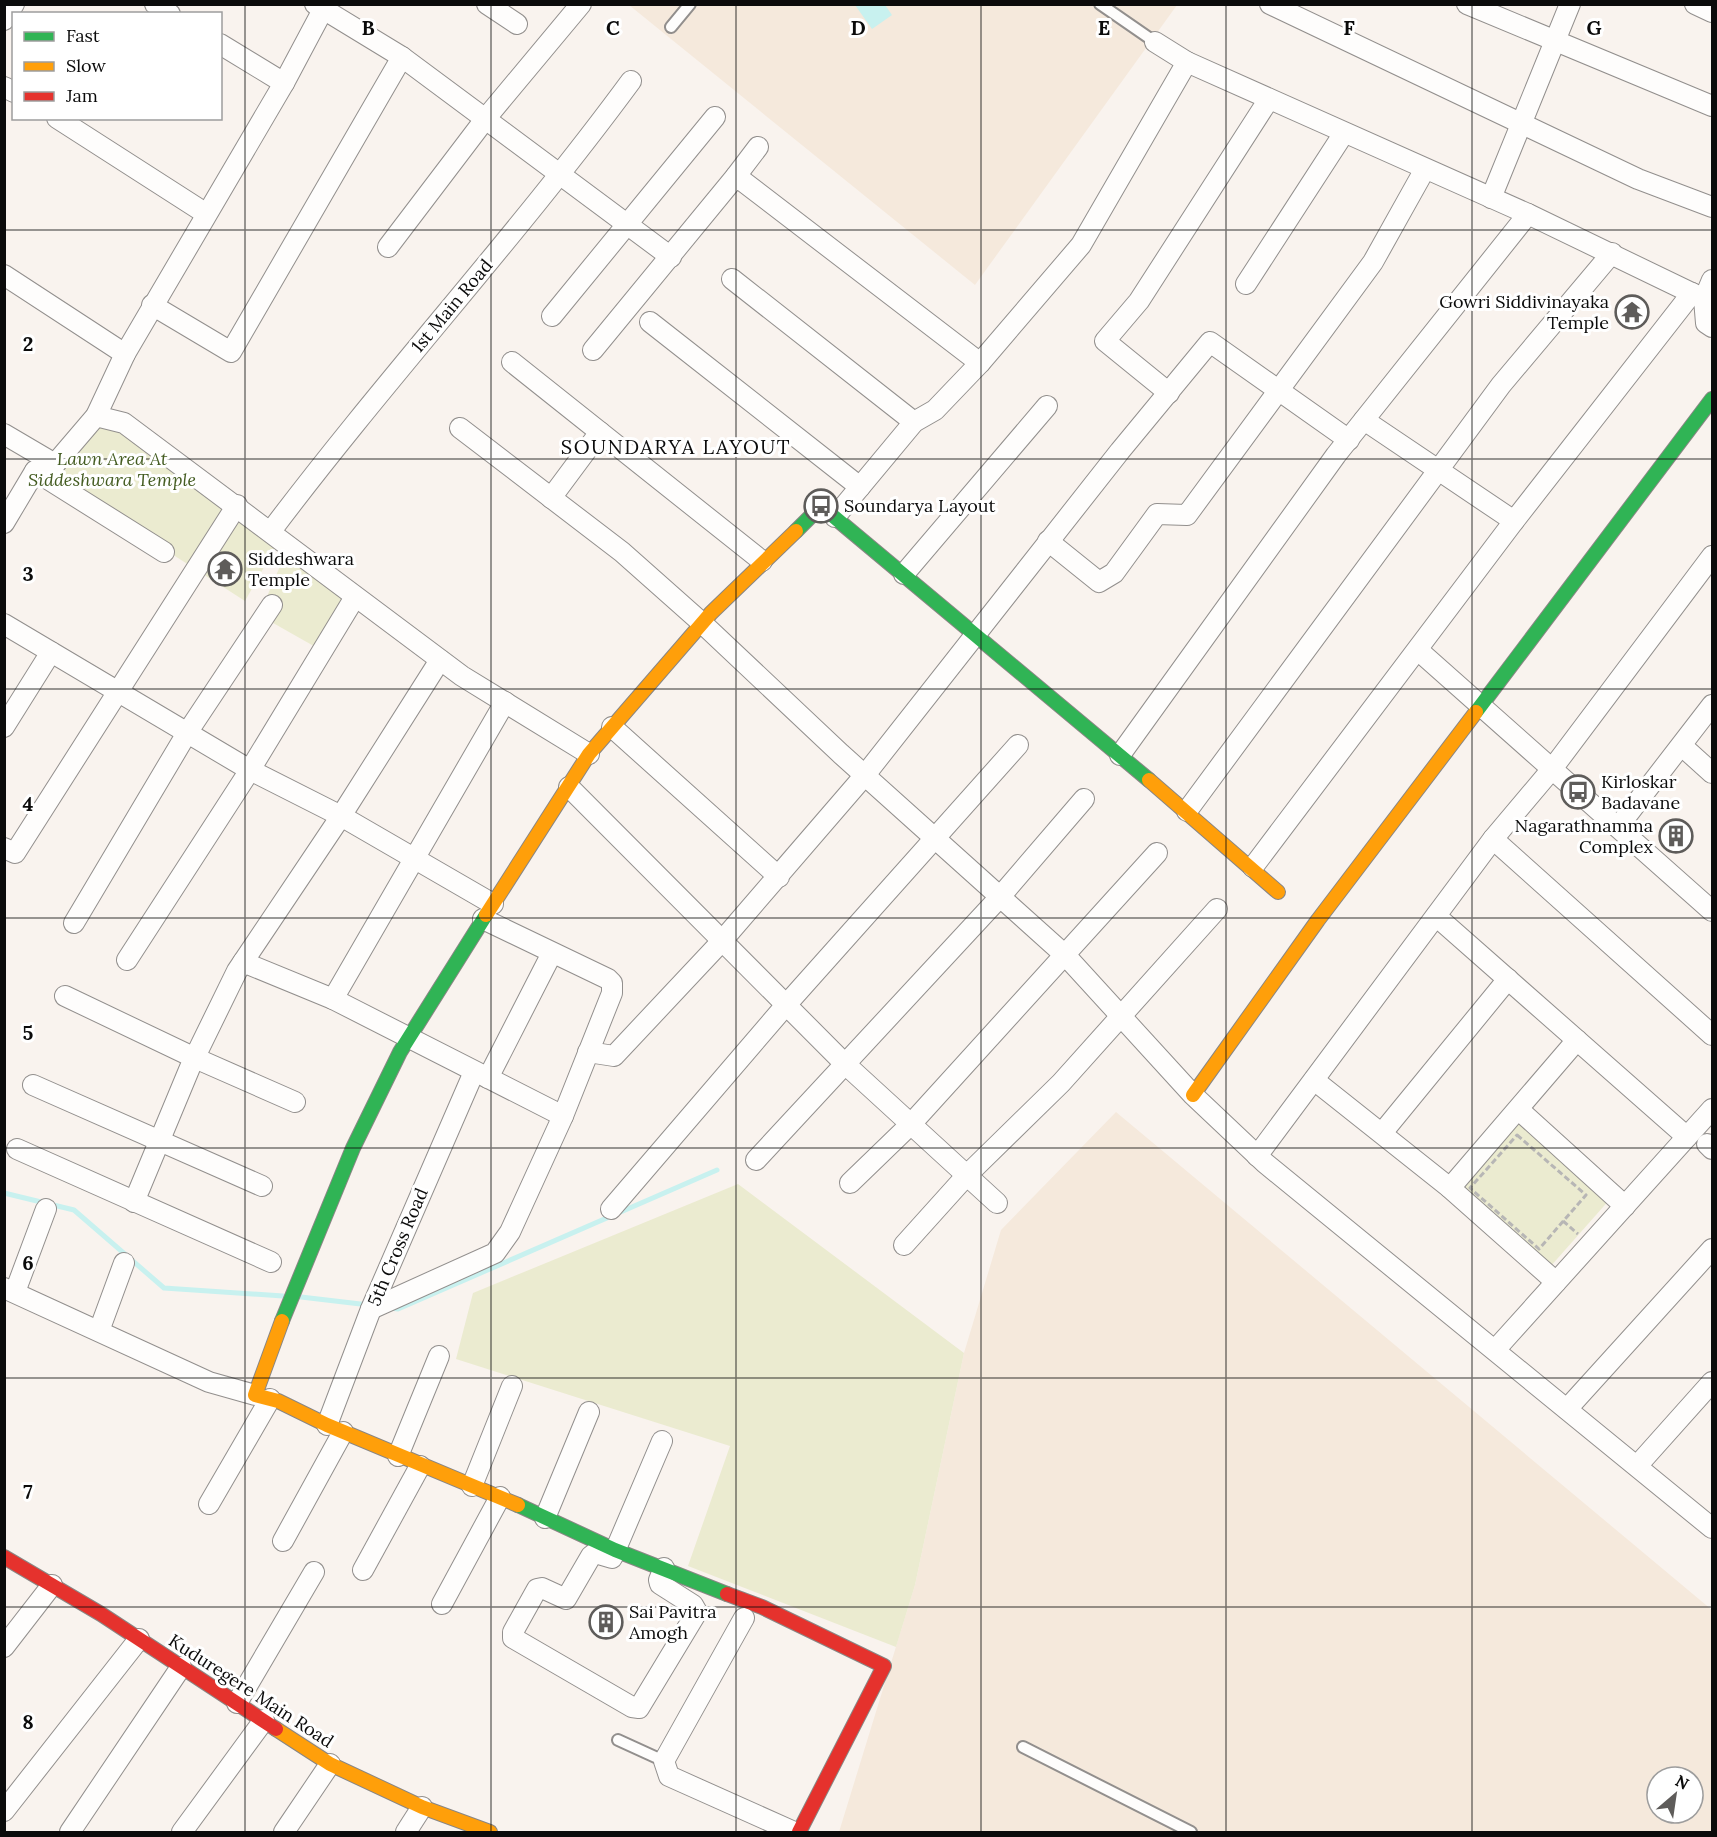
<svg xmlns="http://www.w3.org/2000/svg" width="1717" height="1837" font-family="Lora,serif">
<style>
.farmland{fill:#f5e9dc;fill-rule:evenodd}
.green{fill:#ebebd0}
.water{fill:#c8f1ef}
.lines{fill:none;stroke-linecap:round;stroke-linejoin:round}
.stream{stroke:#c8f1ef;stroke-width:5}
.lane-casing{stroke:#928f8d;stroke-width:14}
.street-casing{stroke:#928f8d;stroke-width:22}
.fast-casing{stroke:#898684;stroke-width:16}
.slow-casing{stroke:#898684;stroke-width:16}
.jam-casing{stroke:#898684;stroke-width:16}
.path{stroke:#b7b6b5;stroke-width:3;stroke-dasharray:6 3;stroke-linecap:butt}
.lane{stroke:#fefdfc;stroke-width:10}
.street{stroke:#fefdfc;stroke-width:20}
.fast{stroke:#30b455;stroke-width:14}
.slow{stroke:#ff9f0a;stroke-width:14}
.jam{stroke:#e5322d;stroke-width:14}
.grid{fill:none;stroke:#0b0b0b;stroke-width:1.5;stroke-opacity:0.55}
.labels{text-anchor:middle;stroke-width:6;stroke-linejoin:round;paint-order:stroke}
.poi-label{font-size:18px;fill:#0b0b0b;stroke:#fff;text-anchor:start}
.street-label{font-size:18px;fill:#0b0b0b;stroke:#fff}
.park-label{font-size:18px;font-style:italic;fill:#445c21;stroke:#fff}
.neighbourhood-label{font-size:20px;letter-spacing:1.5px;fill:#0b0b0b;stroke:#fff}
.grid-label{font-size:20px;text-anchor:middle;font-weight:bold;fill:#0b0b0b;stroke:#fff;stroke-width:6;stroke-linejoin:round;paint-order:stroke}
</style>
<rect width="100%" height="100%" fill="#f9f3ee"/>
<!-- farmland -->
<g class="farmland">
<polygon points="629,5 1177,5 975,285"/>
<path d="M1116 1112 1712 1610V1832H839L915 1585 964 1353 1001 1230ZM1657 1777H1693V1813H1657Z"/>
</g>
<!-- green -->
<g class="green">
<polygon points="96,426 122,429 277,544 245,601 58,481 55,464"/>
<polygon points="287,550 349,598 319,649 259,615"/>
<polygon points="1519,1117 1611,1198 1550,1267 1458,1186"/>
<polygon points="738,1184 964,1353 915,1585 896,1647 688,1566 730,1446 456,1359 473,1293"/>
</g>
<!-- water -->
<polygon class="water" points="855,5 885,5 892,15 872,29"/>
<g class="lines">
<!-- stream -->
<g class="stream">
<polyline points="4,1193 74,1210 164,1288 283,1296"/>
<polyline points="301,1297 369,1305"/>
<polyline points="390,1308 398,1309 717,1170"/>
</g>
<!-- lane casing -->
<g class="lane-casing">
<g id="lane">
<polyline points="1100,4 1155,42"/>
<polyline points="671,27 690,4"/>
<polyline points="618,1740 664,1761"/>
<polyline points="1023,1747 1191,1832"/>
</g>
</g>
<!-- street casing -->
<g class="street-casing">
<g id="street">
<polyline points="155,4 170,14"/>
<polyline points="315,4 402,57 671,257"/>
<polyline points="487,4 517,24"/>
<polyline points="1270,4 1638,179 1712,207"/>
<polyline points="1467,4 1712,106"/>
<polyline points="1695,4 1712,12"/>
<polyline points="4,20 14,4"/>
<polyline points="1155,42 1187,62 1528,214 1704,299 1706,323 1712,327"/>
<polyline points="220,44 284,83"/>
<polyline points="4,87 14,92"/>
<polyline points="57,118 205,213"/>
<polyline points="736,176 758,147"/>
<polyline points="1491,198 1570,4"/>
<polyline points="388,247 486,118 581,4"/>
<polyline points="4,275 125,354"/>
<polyline points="732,279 914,422"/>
<polyline points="1246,284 1344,133"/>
<polyline points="1704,299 1712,280"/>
<polyline points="152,305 231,352 402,57"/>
<polyline points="552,316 715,117"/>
<polyline points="650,322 860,487"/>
<polyline points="593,350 736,176 980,363"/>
<polyline points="512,362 762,561"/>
<polyline points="1169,393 1105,341 1139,301 1269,99"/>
<polyline points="96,416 124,423 462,676 589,754"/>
<polyline points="1364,420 1514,521"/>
<polyline points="460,428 622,552 702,623 841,754 1066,956 1193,1095 1265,1163 1712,1528"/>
<polyline points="4,434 55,464"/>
<polyline points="35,471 164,552"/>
<polyline points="551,498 600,432"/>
<polyline points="835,517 914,422 935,410 980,363 1081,245 1187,62"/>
<polyline points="4,523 35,471 55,464 96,416 125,354 284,83 326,4"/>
<path d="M271 531C387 377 517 236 631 81"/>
<polyline points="1048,541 1099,582 1114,573 1157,514 1187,515 1373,262 1425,169"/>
<polyline points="904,574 1047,406"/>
<polyline points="4,624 250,770 341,816 493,904"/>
<polyline points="1419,651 1712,911"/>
<polyline points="4,727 51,652"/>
<polyline points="612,727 779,877"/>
<polyline points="1682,746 1712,773"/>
<polyline points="1120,755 1336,455 1528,214"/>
<polyline points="569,787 844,1063 997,1203"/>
<polyline points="1187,811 1501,385 1612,253"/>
<polyline points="1618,827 1712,705"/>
<polyline points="1493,839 1712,1035"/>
<polyline points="4,848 15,853 237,505"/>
<polyline points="1253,867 1514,521 1692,293"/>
<polyline points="1436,916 1687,1137"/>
<polyline points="74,923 187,733 272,605"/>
<polyline points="127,960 250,770 355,597"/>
<polyline points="243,962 333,999 563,1116"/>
<polyline points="65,996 195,1058 295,1102"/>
<polyline points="333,999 505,702"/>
<polyline points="588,1052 614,1056 721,942 865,775 1120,451 1210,342 1349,440"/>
<polyline points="488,1078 552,953"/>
<polyline points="1314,1080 1450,1188 1556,1282"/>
<polyline points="33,1085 262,1186"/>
<polyline points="1519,1110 1625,1206"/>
<polyline points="1382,1133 1508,979"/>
<polyline points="1707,1144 1712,1149"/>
<polyline points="17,1149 271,1262"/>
<polyline points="1257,1156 1493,839 1552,769 1712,556"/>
<polyline points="756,1160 999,898 1084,799"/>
<polyline points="850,1183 911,1124 1157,853"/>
<polyline points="1450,1188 1577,1040"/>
<polyline points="134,1202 191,1065 237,971 341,816 440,660"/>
<polyline points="611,1209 786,1005 1018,745"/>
<polyline points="904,1245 967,1175 1061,1083 1217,909"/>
<polyline points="4,1288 209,1382 255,1395"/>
<polyline points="15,1292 46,1209"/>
<polyline points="371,1309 495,1253 510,1232 563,1116 612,993 612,983 608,979 483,919"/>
<polyline points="99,1331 124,1263"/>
<polyline points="1495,1350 1712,1109"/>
<polyline points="1567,1409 1712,1249"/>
<polyline points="327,1425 371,1309 474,1072"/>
<polyline points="662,1441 612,1558 595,1553 591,1556 566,1599 542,1588 537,1589 513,1632 513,1638 632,1707 639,1708 697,1612 693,1605 660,1584 659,1580 664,1568"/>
<polyline points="398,1456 439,1356"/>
<polyline points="1637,1466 1712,1382"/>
<polyline points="472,1486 512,1386"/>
<polyline points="209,1504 270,1399"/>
<polyline points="545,1518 589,1412"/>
<polyline points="283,1541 343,1432"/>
<polyline points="363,1570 420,1466"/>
<polyline points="442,1604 500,1497"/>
<polyline points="744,1618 664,1761 669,1776 794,1832"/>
<polyline points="4,1647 52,1585"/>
<polyline points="237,1703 314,1572"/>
<polyline points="4,1811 139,1639"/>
<polyline points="70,1832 181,1667"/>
<polyline points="182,1832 264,1720"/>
<polyline points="284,1832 330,1764"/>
<polyline points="406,1832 422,1807"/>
</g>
</g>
<!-- fast casing -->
<g class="fast-casing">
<g id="fast">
<polyline points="796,531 821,506 1149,780"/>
<polyline points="1476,712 1712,399"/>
<polyline points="282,1321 353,1148 400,1052 486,915"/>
<polyline points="518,1505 615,1550 727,1594"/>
</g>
</g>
<!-- slow casing -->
<g class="slow-casing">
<g id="slow">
<polyline points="1149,780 1278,892"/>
<polyline points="486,915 589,754 711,613 796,531"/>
<polyline points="1193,1095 1318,920 1476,712"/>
<polyline points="282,1321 255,1395 278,1401 327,1425 518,1505"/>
<polyline points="276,1729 330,1764 422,1807 490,1832"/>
</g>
</g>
<!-- jam casing -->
<g class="jam-casing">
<g id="jam">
<polyline points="4,1557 101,1614 276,1729"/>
<polyline points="727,1594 762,1607 884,1666 799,1832"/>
</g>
</g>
<!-- path -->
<g class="path">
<polygon points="1517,1135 1586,1195 1539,1249 1470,1188"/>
<polyline points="1563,1221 1578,1234"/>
</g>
<!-- lane -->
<use href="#lane" class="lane"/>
<!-- street -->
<use href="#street" class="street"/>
<!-- fast -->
<use href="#fast" class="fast"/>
<!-- slow -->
<use href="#slow" class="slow"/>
<!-- jam -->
<use href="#jam" class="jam"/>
</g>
<!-- grid -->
<path class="grid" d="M245 4V1832M491 4V1832M736 4V1832M981 4V1832M1226 4V1832M1472 4V1832M4 230H1712M4 459H1712M4 689H1712M4 918H1712M4 1148H1712M4 1378H1712M4 1607H1712"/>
<!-- icons -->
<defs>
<g id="temple-ring" transform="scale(1.725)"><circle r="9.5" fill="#fff" stroke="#5e5c5a" stroke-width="1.5"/><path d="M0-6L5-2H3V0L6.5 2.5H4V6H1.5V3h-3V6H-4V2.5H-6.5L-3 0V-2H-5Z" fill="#5e5c5a"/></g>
<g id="bus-ring" transform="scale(1.725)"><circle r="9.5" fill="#fff" stroke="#5e5c5a" stroke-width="1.5"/><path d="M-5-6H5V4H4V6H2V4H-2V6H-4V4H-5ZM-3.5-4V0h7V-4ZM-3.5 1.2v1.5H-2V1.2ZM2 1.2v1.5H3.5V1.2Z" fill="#5e5c5a"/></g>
<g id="building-ring" transform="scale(1.725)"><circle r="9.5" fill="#fff" stroke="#5e5c5a" stroke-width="1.5"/><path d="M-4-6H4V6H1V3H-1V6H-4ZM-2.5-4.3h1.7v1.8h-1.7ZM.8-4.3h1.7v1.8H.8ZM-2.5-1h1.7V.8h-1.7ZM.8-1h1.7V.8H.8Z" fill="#5e5c5a"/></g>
</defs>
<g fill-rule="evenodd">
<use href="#temple-ring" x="1632" y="312"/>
<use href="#bus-ring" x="821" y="506"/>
<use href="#temple-ring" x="225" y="569"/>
<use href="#bus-ring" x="1578" y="792"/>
<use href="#building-ring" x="1676" y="836"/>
<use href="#building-ring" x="606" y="1622"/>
</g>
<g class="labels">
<!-- poi labels -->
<g class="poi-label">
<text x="1609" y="308" text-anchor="end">Gowri Siddivinayaka<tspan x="1609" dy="21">Temple</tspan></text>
<text x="844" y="512">Soundarya Layout</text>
<text x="248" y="565">Siddeshwara<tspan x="248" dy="21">Temple</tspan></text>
<text x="1601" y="788">Kirloskar<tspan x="1601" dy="21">Badavane</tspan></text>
<text x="1653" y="832" text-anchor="end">Nagarathnamma<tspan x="1653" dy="21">Complex</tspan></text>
<text x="629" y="1618">Sai Pavitra<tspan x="629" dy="21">Amogh</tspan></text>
</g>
<!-- street labels -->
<g class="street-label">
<text transform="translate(452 306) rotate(-50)" y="6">1st Main Road</text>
<text transform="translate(398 1247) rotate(-67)" y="6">5th Cross Road</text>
<text transform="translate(251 1691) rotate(33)" y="6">Kuduregere Main Road</text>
</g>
<!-- park labels -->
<g class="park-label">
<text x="112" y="465">Lawn Area At<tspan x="112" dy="21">Siddeshwara Temple</tspan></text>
</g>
<!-- neighbourhood labels -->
<g class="neighbourhood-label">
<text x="676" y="454">SOUNDARYA LAYOUT</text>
</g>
</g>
<g class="grid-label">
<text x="368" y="35">B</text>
<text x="613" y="35">C</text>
<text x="858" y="35">D</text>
<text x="1104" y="35">E</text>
<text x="1349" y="35">F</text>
<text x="1594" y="35">G</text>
<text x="28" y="351">2</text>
<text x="28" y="581">3</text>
<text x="28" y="811">4</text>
<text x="28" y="1040">5</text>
<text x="28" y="1270">6</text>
<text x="28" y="1499">7</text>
<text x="28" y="1729">8</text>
</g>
<!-- border -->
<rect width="1717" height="1837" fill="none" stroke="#0b0b0b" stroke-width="12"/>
<!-- legend -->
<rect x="12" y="12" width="210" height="108" fill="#ffffff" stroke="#9d9d9d" stroke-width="1.5"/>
<rect x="24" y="32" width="30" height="9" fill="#30b455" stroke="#9d9d9d" stroke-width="1.5"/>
<text x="66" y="42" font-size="18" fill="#0b0b0b">Fast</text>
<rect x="24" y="62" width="30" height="9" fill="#ff9f0a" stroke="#9d9d9d" stroke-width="1.5"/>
<text x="66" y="72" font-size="18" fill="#0b0b0b">Slow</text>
<rect x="24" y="92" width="30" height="9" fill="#e5322d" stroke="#9d9d9d" stroke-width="1.5"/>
<text x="66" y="102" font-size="18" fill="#0b0b0b">Jam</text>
<!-- north arrow -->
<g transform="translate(1675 1795) rotate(29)"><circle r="28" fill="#ffffff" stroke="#9d9d9d" stroke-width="1.5"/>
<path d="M0-4.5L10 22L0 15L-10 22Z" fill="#5e5c5a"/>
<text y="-9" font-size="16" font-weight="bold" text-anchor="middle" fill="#0b0b0b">N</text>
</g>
</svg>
